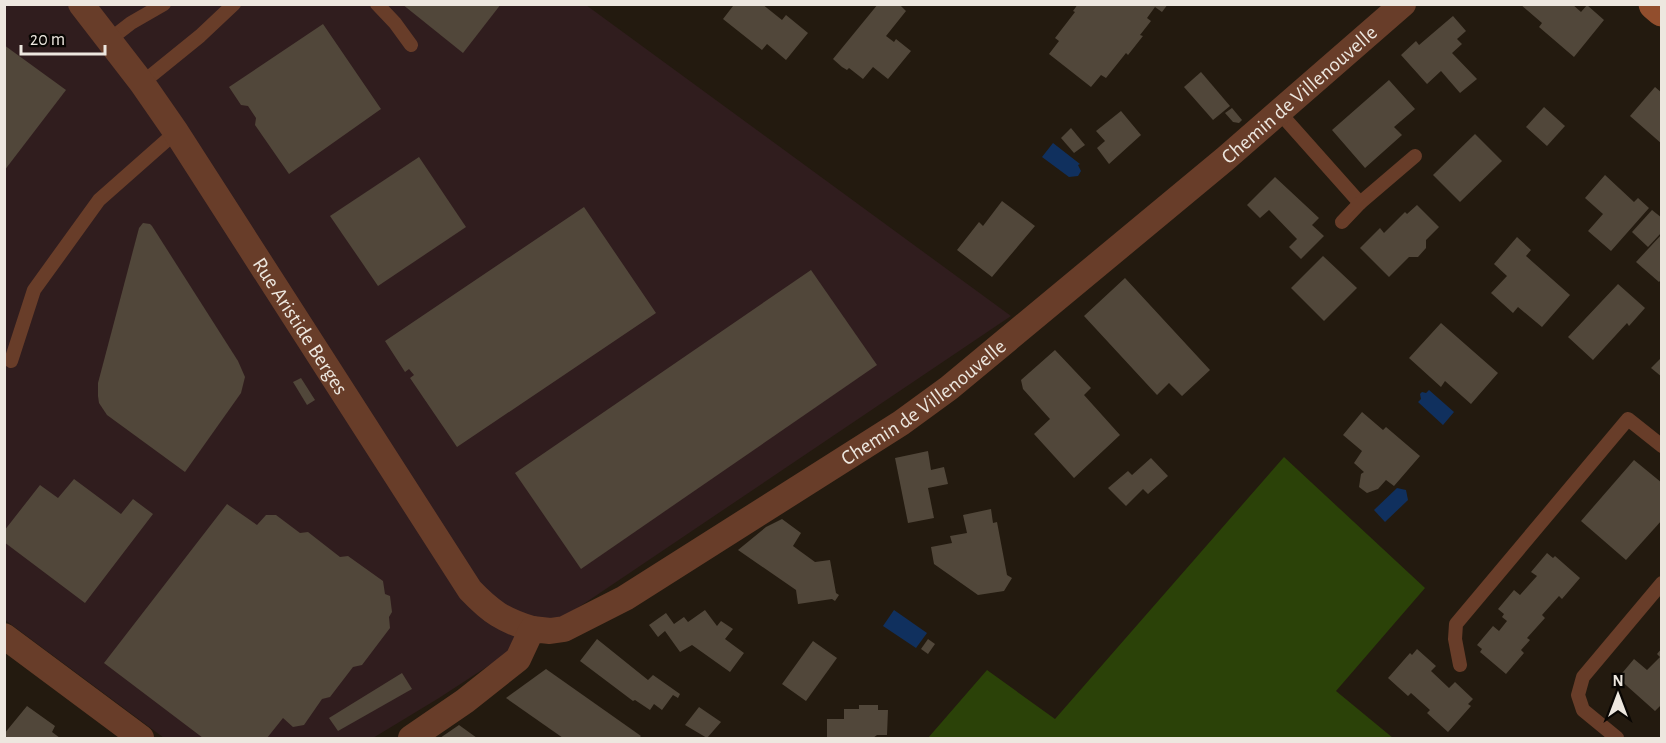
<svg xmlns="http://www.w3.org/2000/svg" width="1666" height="743" font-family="'Alegreya Sans',sans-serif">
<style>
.industrial{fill:#301d1e}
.green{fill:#2b4208}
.water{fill:#10305e}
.building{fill:#51473a}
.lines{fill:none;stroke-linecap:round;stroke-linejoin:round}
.lane{stroke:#683d29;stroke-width:14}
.street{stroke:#683d29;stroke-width:26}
.secondary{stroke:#924e2d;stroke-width:33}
.labels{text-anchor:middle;stroke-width:5;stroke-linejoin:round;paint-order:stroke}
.street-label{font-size:21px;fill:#ede7df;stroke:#090603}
</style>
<rect width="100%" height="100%" fill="#231a0f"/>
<!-- industrial -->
<polygon class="industrial" points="4,5 586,5 1011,316 588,601 439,698 373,738 164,738 5,620"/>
<!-- green -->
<polygon class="green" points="1284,457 1425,588 1336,691 1393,738 928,738 987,670 1055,719"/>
<!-- water -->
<g class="water">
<polygon points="1053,143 1080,164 1078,165 1081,171 1078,176 1069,177 1042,157"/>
<polygon points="1429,390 1454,412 1443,425 1418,402 1421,399 1420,394 1422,392 1426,393"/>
<polygon points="1397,488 1406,490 1408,500 1385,522 1374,510"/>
<polygon points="894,610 927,633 916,648 883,626"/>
</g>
<!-- building -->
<g class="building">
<polygon points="402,4 501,4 463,53"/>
<polygon points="731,4 762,4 782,20 786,15 808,33 786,60 767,44 762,50 723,19 733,6"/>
<polygon points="878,4 899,4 906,11 886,36 894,42 896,39 911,51 888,79 873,67 863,79 849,68 847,70 842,67 833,59"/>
<polygon points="1078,4 1168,4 1162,12 1155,7 1147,18 1151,21 1140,35 1143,36 1128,55 1126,53 1106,78 1101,75 1091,87 1049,54 1059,41 1055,38 1075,12 1073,11"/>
<polygon points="1520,4 1572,4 1581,12 1587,5 1604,20 1574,57 1539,27 1542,23"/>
<polygon points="1453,16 1466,31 1457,39 1462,44 1452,53 1477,79 1460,93 1441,71 1427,84 1401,55 1416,41 1419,45"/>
<polygon points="323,24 381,109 289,174 255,125 256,118 248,106 241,105 229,87"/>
<polygon points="4,45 66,90 4,171"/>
<polygon points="1201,72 1230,106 1213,120 1184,87"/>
<polygon points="1389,80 1415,109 1394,127 1402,135 1365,168 1332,130"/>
<polygon points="1655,87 1662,93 1662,144 1630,116"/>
<polygon points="1544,107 1565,126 1547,146 1526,127"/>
<polygon points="1232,108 1242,120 1239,123 1233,122 1225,113"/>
<polygon points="1121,111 1141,135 1109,164 1097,148 1105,141 1096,131"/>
<polygon points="1071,128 1085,145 1074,153 1061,138"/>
<polygon points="1475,134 1502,161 1460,202 1433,175"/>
<polygon points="419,157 466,227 378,286 330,216"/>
<polygon points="1605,175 1634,202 1638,198 1649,208 1611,251 1588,231 1603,214 1585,198"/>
<polygon points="1275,177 1319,218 1312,225 1324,236 1301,259 1289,247 1297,239 1269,210 1260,218 1247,205"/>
<polygon points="1002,201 1035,226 992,277 957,250 979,222 983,226"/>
<polygon points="1417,205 1439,227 1426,240 1426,248 1418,257 1409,257 1389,277 1360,248 1380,228 1384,233 1405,212 1407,214"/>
<polygon points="584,207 656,313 457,447 410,378 414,375 409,369 405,372 385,341"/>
<polygon points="1652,210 1662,218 1662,232 1648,247 1632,232"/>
<polygon points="143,223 150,224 152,226 238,361 245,377 241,393 185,472 107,415 99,403 98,396 98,383 139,228"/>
<polygon points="1662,234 1662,279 1659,282 1636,262"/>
<polygon points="1517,237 1531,250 1526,256 1570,295 1542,327 1518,307 1513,313 1491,293 1507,276 1494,264"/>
<polygon points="1323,256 1357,288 1324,321 1291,288"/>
<polygon points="811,270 877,365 581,569 515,473"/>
<polygon points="1125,278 1210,370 1182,396 1169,383 1157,395 1084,316"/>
<polygon points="1618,284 1645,308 1629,326 1627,323 1593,360 1568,337"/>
<polygon points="1441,323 1498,373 1471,404 1445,381 1441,387 1409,358"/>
<polygon points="1055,350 1091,388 1084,395 1120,435 1074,478 1034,434 1050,419 1023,389 1021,380"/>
<polygon points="1662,357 1662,377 1651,368"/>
<polygon points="301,378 315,400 307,405 293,382"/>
<polygon points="1362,412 1383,430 1386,427 1420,456 1394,486 1386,480 1378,489 1367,493 1359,487 1361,474 1364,472 1354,463 1362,451 1343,435"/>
<polygon points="928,451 931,470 944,467 948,484 928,488 934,518 908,523 895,458"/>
<polygon points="1151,458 1168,476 1148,494 1143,489 1126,506 1108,488 1128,471 1132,475"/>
<polygon points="1634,460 1662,483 1662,520 1626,560 1581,521"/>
<polygon points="74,479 121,514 133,499 153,514 85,603 4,542 4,531 40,485 58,498"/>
<polygon points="227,504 257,525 266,515 276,515 300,533 308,532 340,557 348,556 383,581 385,594 390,596 392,612 389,617 390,628 362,665 353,667 330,697 322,699 304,725 293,727 283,718 267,738 203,738 104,663"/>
<polygon points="991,509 993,523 997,522 1007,575 1012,578 1004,591 978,595 934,564 931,547 952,543 950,536 967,533 963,515"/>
<polygon points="782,519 801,533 793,546 815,562 830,560 836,593 839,595 835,601 832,599 798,604 796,590 738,550 766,527"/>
<polygon points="1547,553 1553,558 1555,556 1580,578 1562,599 1559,596 1542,615 1545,618 1527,638 1530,640 1521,650 1524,653 1506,674 1480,652 1482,649 1477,645 1493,626 1499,631 1507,621 1502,617 1504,614 1498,609 1514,590 1520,595 1528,586 1537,576 1531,572"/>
<polygon points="705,610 717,626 721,621 733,629 725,639 744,653 730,672 692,645 680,652 665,631 658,637 649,625 666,613 674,624 684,617 688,622"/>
<polygon points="597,639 648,680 653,675 680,694 678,698 673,695 662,710 654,704 650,710 635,700 633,701 580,661"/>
<polygon points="928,639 935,644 928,654 921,649"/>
<polygon points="813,641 837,658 806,701 782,684"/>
<polygon points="1662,648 1662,704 1655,711 1618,678 1634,659 1647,670 1660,657 1657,654"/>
<polygon points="1417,649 1436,666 1431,671 1449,688 1455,682 1473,699 1468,704 1471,706 1448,732 1427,713 1430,710 1411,693 1408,696 1388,678 1410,653 1412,655"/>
<polygon points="546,669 641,736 639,738 563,738 506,698"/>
<polygon points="402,673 412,689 338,731 329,718"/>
<polygon points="859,705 878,705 878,710 888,710 887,735 877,735 873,738 827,738 827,719 844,719 844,709 859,709"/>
<polygon points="27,706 55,726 52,732 60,738 4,738 4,734"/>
<polygon points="699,707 721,722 707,738 685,725"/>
<polygon points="459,725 477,738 440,738"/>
</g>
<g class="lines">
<!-- lane -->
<g class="lane">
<polyline points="377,4 395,23 411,45"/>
<polyline points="109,40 131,23 164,4"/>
<polyline points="142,83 200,36 234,4"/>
<polyline points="1279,112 1360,203"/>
<polyline points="1342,222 1360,203 1415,156"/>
<polyline points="11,361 34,290 99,200 176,132"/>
<polyline points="1460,665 1455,639 1456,624 1628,419 1662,446"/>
<polyline points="1617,738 1583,710 1578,695 1583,677 1662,583"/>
</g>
<!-- street -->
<g class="street">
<path id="s1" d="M81 4 142 83 176 132 470 590C491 612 503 620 532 629"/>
<polyline points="4,636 141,738"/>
<path id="s2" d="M411 738 465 701 518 659 532 629 550 631 564 629 625 598 901 423 949 388 1225 159 1403 4"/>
</g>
<!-- secondary -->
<polyline class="secondary" points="1655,4 1662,10"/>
</g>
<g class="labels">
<!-- street labels -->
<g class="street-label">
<text dy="7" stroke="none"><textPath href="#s2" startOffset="1110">Chemin de Villenouvelle</textPath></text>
<text dy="7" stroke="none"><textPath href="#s1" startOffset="390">Rue Aristide Berges</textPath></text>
<text dy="7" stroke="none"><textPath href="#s2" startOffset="624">Chemin de Villenouvelle</textPath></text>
</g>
</g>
<!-- border -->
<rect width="1666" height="743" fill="none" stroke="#ede7df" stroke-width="12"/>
<!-- north arrow -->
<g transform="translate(1618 695)" stroke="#090603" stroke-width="4.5" paint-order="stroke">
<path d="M0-4.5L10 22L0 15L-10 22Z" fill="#ede7df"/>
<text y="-9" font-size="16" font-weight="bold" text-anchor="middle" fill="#ede7df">N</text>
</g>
<!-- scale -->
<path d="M21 45v9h84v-9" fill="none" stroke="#ede7df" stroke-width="3"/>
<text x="30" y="45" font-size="18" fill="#ede7df" stroke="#090603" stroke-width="4.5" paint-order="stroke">20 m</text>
</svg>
